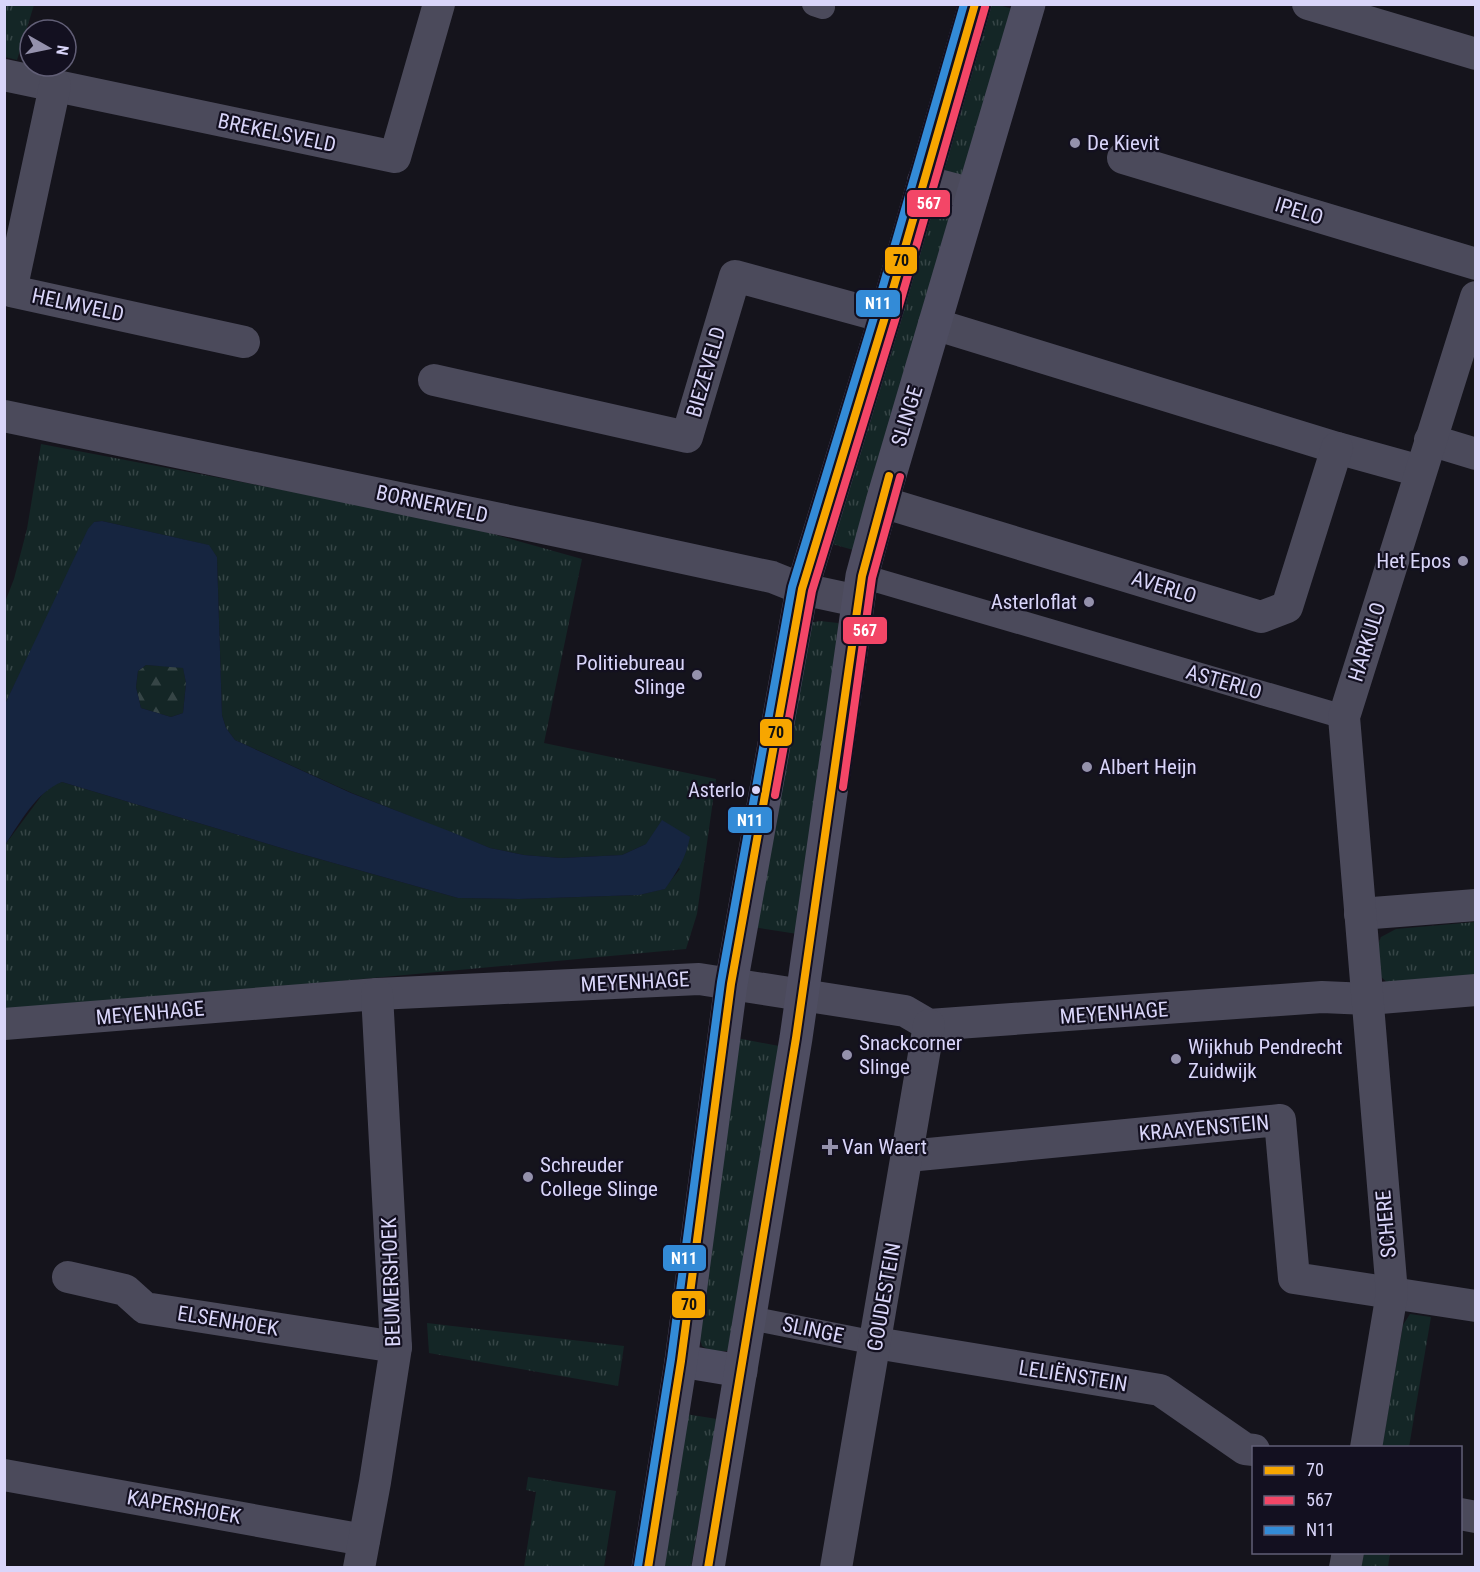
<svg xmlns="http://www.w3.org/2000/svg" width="1480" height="1572" font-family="'Roboto Condensed',sans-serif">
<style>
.grass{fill:url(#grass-tufts)}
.forest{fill:url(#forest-firs)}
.water{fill:#162540;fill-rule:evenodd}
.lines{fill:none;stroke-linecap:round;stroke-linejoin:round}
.pedestrian{stroke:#4b4a5b;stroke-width:24}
.minor{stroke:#4b4a5b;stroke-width:32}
.secondary{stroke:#4e4d61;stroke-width:33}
.bus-1-casing{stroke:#131020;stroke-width:12}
.bus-2-casing{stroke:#131020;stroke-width:12}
.bus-3-casing{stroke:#131020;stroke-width:12}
.bus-1{stroke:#f7a600;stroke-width:8}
.bus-2{stroke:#f34667;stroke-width:8}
.bus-3{stroke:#338bd7;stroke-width:8}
.poi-dot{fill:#9491ac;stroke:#131020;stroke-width:2}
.bus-dot{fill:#d9d5f9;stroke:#131020;stroke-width:2}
.labels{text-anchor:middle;stroke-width:4.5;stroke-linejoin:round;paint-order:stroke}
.bus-label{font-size:20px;fill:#d9d5f9;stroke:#131020;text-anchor:end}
.street-label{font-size:21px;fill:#d9d5f9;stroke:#131020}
.poi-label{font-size:21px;fill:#d9d5f9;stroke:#131020;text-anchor:start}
.line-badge{stroke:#131020;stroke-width:2}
.badge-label{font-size:16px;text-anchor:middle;font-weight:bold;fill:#fff}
.pale-badge-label{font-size:16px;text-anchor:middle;font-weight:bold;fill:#111}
</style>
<defs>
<pattern id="grass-tufts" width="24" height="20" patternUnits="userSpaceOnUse" patternTransform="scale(1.5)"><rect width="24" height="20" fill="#142626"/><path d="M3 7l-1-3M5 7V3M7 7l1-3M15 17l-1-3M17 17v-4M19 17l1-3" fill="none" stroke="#364546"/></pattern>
<pattern id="forest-firs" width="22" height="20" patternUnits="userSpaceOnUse" patternTransform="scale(1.5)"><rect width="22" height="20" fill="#142626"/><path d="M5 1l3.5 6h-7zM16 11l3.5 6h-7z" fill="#364546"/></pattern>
</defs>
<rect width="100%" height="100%" fill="#15141c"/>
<!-- grass -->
<g class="grass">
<polygon points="5,4 34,5 17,60 5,57"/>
<polygon points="987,5 999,5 1020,11 962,177 944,171 940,161"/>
<polygon points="933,202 949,204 955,210 857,551 825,542"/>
<polygon points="41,444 447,521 582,559 544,743 716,779 697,914 686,949 5,1012 5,845 42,795 52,785 62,782 298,853 458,898 519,899 639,895 664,889 680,869 646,844 622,855 561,858 524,855 490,848 352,793 235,740 226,728 222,715 217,557 208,545 102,521 94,522 5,704 5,602 14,579 27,529"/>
<polygon points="820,621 838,623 846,631 804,935 753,927 809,623"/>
<polygon points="1475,922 1475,981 1390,985 1380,976 1375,952 1381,937 1396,929"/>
<polygon points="737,1038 779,1046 728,1351 711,1351 702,1346 698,1332"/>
<polygon points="1410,1314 1431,1317 1409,1447 1382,1447 1403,1325"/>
<polygon points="427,1323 624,1346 618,1386 429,1353"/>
<polygon points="686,1414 717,1419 691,1567 658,1568"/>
<polygon points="528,1477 616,1491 604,1567 524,1567 536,1492 526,1490"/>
<polygon points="1364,1553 1390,1553 1388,1567 1361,1568"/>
</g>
<!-- forest -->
<polygon class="forest" points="146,665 183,667 186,683 183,713 171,717 141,708 136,687 138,671"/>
<!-- water -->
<path class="water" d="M102 521 209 545 217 557 222 715 226 728 235 740 351 793 449 831 490 848 524 855 561 858 622 855 646 844 662 820 690 837C686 858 677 872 665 889L639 895 519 899 458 898 298 853 62 782C36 792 20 823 5 845V704L88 529 94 522ZM146 665 183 668 186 683 183 713 171 717 141 708 136 687 138 671Z"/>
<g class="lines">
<!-- pedestrian -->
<g class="pedestrian">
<polyline points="814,4 823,7"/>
<polyline points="862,576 1344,717"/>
<polyline points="750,1318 876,1343"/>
</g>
<!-- minor -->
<g class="minor">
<polyline points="1308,4 1476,54"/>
<polyline points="4,75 395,157 439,4"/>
<polyline points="55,86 11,291 244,342"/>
<polyline points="1123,158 1476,264"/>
<polyline points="923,181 973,194"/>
<polyline points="934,324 1337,448 1420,471"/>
<polyline points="434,380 687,437 735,276 885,317"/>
<polyline points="4,416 591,538 772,577 802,589 858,601"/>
<polyline points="1430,440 1476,454"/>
<polyline points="882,502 1261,617 1287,607 1337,448"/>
<polyline points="1360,914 1476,905"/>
<polyline points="4,1024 377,994 699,979 905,1011 929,1025 1322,997 1368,999 1476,990"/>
<polyline points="908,1156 1280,1120 1294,1278 1476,1306"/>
<polyline points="68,1277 125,1290 145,1308 396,1347"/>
<polyline points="876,1343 1160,1390 1245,1449 1254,1450"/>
<polyline points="1366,1448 1392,1293 1344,717 1476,297"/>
<polyline points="4,1475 364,1540"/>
<polyline points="1460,1514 1476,1517"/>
<polyline points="359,1568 375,1482 396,1347 377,994"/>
<polyline points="836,1568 929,1025"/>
<polyline points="1345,1568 1348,1552"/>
</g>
<!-- secondary -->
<g class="secondary">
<polyline points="681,1361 741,1371"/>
<polyline points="648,1568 681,1361 731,984 802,589 885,317 975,4"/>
<polyline points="708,1568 796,1038 862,576 882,502 1029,4"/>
</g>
<!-- bus-1 casing -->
<g class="bus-1-casing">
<g id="bus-1">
<polyline points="648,1568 681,1361 731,984 802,589 885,317 975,4"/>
<polyline points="708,1568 796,1038 862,576 889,476"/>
</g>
</g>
<!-- bus-2 casing -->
<g class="bus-2-casing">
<g id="bus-2">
<polyline points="843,787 872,578 900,477"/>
<polyline points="775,795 812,591 895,320 985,7"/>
</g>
</g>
<!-- bus-3 casing -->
<g class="bus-3-casing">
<polyline id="bus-3" points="638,1566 671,1359 721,982 792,587 875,314 964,4"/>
</g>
<!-- bus-1 -->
<use href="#bus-1" class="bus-1"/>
<!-- bus-2 -->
<use href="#bus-2" class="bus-2"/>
<!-- bus-3 -->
<use href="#bus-3" class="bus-3"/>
</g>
<!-- markers -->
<g class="poi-dot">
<circle cx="1075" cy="143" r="6"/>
<circle cx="1463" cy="561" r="6"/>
<circle cx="1089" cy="602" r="6"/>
<circle cx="697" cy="675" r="6"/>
<circle cx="1087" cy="767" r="6"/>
<circle cx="847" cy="1055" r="6"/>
<circle cx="1176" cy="1059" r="6"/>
<path d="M827 1138h6v6h6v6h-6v6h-6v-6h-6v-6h6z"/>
<circle cx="528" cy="1177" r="6"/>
</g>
<circle class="bus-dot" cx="756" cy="790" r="5"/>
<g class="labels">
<!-- bus labels -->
<g class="bus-label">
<text x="745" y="797">Asterlo</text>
</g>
<!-- street labels -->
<g class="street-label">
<text transform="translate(277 133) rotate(12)" y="7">BREKELSVELD</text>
<text transform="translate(1299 211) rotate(17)" y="7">IPELO</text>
<text transform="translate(78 305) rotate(12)" y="7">HELMVELD</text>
<text transform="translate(706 372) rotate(-74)" y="7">BIEZEVELD</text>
<text transform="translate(907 416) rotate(-73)" y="7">SLINGE</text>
<text transform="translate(432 504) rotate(12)" y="7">BORNERVELD</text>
<text transform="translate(1164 587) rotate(17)" y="7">AVERLO</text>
<text transform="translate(1367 642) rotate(-73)" y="7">HARKULO</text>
<text transform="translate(1224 682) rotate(16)" y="7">ASTERLO</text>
<text transform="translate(635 982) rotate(-3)" y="7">MEYENHAGE</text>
<text transform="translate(150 1013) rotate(-5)" y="7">MEYENHAGE</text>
<text transform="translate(1114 1013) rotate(-4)" y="7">MEYENHAGE</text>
<text transform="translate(1204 1128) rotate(-5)" y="7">KRAAYENSTEIN</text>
<text transform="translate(1386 1224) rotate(-95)" y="7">SCHERE</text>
<text transform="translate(391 1282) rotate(-92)" y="7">BEUMERSHOEK</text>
<text transform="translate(884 1297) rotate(-80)" y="7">GOUDESTEIN</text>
<text transform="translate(228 1321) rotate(9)" y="7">ELSENHOEK</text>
<text transform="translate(813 1330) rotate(12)" y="7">SLINGE</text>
<text transform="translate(1073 1376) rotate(9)" y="7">LELIËNSTEIN</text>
<text transform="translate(184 1507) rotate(10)" y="7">KAPERSHOEK</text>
</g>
<!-- poi labels -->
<g class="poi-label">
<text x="1087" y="150">De Kievit</text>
<text x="1451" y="568" text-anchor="end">Het Epos</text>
<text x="1077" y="609" text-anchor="end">Asterloflat</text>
<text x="685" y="670" text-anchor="end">Politiebureau<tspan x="685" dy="24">Slinge</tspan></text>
<text x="1099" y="774">Albert Heijn</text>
<text x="859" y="1050">Snackcorner<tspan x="859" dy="24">Slinge</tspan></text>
<text x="1188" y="1054">Wijkhub Pendrecht<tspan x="1188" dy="24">Zuidwijk</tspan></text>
<text x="842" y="1154">Van Waert</text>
<text x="540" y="1172">Schreuder<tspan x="540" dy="24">College Slinge</tspan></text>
</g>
</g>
<g class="line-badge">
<rect x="906" y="189" width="45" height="29" rx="6" fill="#f34667"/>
<rect x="884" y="246" width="34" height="29" rx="6" fill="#f7a600"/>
<rect x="855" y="289" width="46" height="29" rx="6" fill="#338bd7"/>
<rect x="842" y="616" width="46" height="29" rx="6" fill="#f34667"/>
<rect x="759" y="718" width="34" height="29" rx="6" fill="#f7a600"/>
<rect x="727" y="806" width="46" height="28" rx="6" fill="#338bd7"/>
<rect x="662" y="1244" width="45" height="28" rx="6" fill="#338bd7"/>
<rect x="671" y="1290" width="35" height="29" rx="6" fill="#f7a600"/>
</g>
<g class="badge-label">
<text x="929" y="209">567</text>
<text x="878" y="309">N11</text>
<text x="865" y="636">567</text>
<text x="750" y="826">N11</text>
<text x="684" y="1264">N11</text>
</g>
<g class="pale-badge-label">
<text x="901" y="266">70</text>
<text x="776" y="738">70</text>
<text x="689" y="1310">70</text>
</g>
<!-- border -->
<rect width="1480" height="1572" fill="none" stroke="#d9d5f9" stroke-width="12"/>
<!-- legend -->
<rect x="1252" y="1446" width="210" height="108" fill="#131020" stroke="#625f77" stroke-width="1.5"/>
<rect x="1264" y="1466" width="30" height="9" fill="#f7a600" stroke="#625f77" stroke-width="1.5"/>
<text x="1306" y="1476" font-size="18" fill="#d9d5f9">70</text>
<rect x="1264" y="1496" width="30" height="9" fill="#f34667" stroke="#625f77" stroke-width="1.5"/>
<text x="1306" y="1506" font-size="18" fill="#d9d5f9">567</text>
<rect x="1264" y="1526" width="30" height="9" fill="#338bd7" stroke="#625f77" stroke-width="1.5"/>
<text x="1306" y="1536" font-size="18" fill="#d9d5f9">N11</text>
<!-- north arrow -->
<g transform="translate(48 48) rotate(99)"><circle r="28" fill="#131020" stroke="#625f77" stroke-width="1.5"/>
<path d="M0-4.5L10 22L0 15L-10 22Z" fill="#9491ac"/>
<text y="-9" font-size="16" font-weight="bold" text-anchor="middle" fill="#d9d5f9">N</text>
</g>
</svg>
